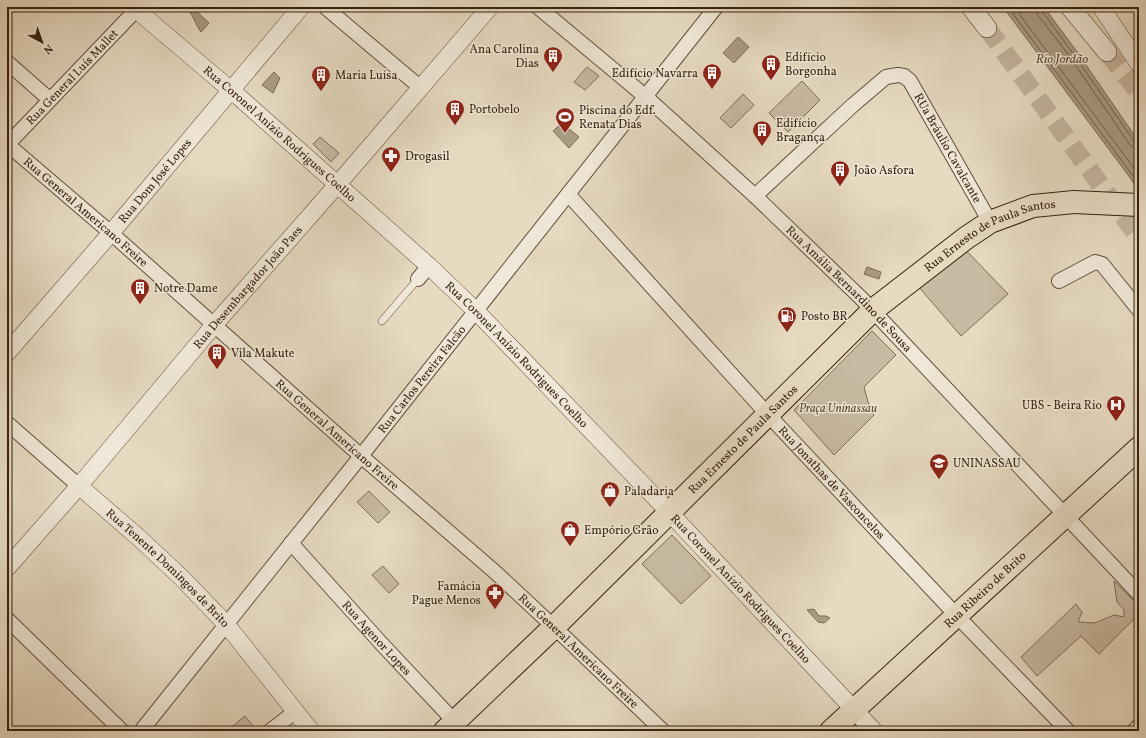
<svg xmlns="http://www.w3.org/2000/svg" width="1146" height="738" font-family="Vollkorn,serif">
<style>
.green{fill:#c8baa3;stroke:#806d59}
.water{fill:#aa9b84;stroke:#7c6a55}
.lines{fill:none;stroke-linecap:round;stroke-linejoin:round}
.shore{stroke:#705e4a;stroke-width:1}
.secondary-tunnel{stroke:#c3b59d;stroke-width:19;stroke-dasharray:19 10;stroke-linecap:butt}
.service-casing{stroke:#634e3c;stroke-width:8}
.minor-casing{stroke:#634e3c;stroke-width:16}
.tertiary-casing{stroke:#634e3c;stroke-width:18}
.secondary-casing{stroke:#37200f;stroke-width:20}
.primary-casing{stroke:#37200f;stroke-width:24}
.service{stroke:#efe7d7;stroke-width:7}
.minor{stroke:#efe7d7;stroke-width:14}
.tertiary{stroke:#efe7d7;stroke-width:17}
.secondary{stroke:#efe7d7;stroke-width:19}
.primary{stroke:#e6dac1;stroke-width:22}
.primary-bridge-casing{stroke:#37200f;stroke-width:24;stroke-linecap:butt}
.primary-bridge{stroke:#e6dac1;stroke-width:22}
.labels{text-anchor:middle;stroke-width:3;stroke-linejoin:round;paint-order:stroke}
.poi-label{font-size:12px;fill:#37200f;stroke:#efe7d7;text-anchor:start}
.street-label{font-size:12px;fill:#37200f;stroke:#efe7d7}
.park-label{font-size:12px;font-style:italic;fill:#5b4634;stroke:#efe7d7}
.water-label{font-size:13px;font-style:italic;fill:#5f4b38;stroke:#efe7d7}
</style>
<rect width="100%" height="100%" fill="#e6dac1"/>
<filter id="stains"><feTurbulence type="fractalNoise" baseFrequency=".005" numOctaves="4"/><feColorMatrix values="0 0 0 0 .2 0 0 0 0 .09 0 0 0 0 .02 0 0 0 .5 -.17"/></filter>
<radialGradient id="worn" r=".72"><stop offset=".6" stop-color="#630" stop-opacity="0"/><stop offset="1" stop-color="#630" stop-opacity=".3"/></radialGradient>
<!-- green -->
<g class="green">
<polygon points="587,67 599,76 585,90 574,82"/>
<polygon points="802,81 820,100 788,132 769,113"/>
<polygon points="743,94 754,105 731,128 720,118"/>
<polygon points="320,137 339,153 331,162 313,144"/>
<polygon points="961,245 1008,294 961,336 918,286"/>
<polygon points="872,331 896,355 864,387 868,402 874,415 834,455 794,410"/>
<polygon points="369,491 390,512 378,523 357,502"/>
<polygon points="672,535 711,576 681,604 642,564"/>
<polygon points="383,566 399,584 389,593 372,575"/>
<polygon points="1114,581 1139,606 1139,614 1099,654 1081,636 1037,676 1021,657 1076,604 1082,612 1078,622 1095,623 1114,615 1124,617 1124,610 1117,602"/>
<polygon points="245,716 254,727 250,731 227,731"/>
</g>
<!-- water -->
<g class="water">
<path d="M189 7H192L209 23 201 32C194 23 195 16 187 10Z"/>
<polygon points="1003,7 1044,7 1075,49 1139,142 1139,192 1131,179"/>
<polygon points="738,37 749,47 734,63 723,53"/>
<polygon points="274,72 280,78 273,93 262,85"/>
<polygon points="562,123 579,137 569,148 553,131"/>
<polygon points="867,267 881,272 879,279 864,274"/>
<polygon points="814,609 819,616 826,616 830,618 824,623 818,622 807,610"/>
</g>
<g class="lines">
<!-- shore -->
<g class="shore">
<polyline points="1008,7 1139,184"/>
<polyline points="1014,7 1139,175"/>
<polyline points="1036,7 1037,14 1068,54 1130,145 1134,148 1139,148"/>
<polyline points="1041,7 1042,11 1072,52 1134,141 1139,143"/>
</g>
<!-- secondary-tunnel -->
<g class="secondary-tunnel">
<polyline points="987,28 1139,238"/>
<polyline points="1107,52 1139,92"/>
</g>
<!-- service casing -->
<g class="service-casing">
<polyline id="service" points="382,321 418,279"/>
</g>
<!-- minor casing -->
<g class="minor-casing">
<g id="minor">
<polyline points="325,7 421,88"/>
<path id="s1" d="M538 7 646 97 755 196 861 298 1139 594"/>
<polyline points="7,62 49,99"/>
<path id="s2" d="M7 144 111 233 361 456 495 572 554 627 663 731"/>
<path id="s3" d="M7 145 136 10"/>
<path id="s4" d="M568 194 759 405 957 616 1068 731"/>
<path id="s5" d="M755 196 853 105 886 77 898 75 904 76 910 81 990 222"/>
<polyline points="418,279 429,266"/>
<polyline points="1059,281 1095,262 1102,264 1139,310"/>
<polyline points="7,423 79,486"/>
<path id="s6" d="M291 543 379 641 454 721"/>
<polyline points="7,619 122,731"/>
<path id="s7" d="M141 731 361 456 716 7"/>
<polyline points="270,731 296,711"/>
<polyline points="1134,731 1139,726"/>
</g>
</g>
<!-- tertiary casing -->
<g class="tertiary-casing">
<g id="tertiary">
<path id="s8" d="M133 7 239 97 429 266 476 311 669 512 874 731"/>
<polyline points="1101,7 1139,64"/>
<path id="s9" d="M7 353 111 233 301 7"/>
<path id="s10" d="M79 486 138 537 182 578 226 624 311 731"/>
<path id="s11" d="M7 568 79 486 214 325 337 185 490 7"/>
</g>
</g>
<!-- secondary casing -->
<g class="secondary-casing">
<g id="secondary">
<polyline points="971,7 987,28"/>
<polyline points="1070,7 1107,52"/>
</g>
</g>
<!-- primary casing -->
<g class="primary-casing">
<g id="primary">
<path id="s12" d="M445 731 554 627 873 310 966 238 990 222 1033 206 1074 202"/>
<path id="s13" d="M831 731 1139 448"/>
</g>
</g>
<!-- service -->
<use href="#service" class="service"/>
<!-- minor -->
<use href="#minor" class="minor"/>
<!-- tertiary -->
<use href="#tertiary" class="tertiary"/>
<!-- secondary -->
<use href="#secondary" class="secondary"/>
<!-- primary -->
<use href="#primary" class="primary"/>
<!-- primary-bridge casing -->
<g class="primary-bridge-casing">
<polyline id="primary-bridge" points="1074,202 1139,205"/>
</g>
<!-- primary-bridge -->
<use href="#primary-bridge" class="primary-bridge"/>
</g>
<!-- icons -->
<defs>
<g id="building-pin" transform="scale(1)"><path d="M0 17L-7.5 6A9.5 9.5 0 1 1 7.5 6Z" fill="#8f2418" stroke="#efe7d7"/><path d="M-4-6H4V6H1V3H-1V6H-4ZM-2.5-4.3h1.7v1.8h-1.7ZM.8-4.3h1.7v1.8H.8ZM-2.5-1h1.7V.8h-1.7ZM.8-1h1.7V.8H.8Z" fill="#fff"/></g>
<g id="stadium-pin" transform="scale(1)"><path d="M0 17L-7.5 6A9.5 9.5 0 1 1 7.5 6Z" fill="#8f2418" stroke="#efe7d7"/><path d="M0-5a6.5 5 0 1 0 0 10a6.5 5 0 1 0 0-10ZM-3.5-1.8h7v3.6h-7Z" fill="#fff"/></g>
<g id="pharmacy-pin" transform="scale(1)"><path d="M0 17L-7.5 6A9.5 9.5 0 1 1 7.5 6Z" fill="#8f2418" stroke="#efe7d7"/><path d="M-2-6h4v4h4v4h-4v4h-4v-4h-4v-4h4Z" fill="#fff"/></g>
<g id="fuel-pin" transform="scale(1)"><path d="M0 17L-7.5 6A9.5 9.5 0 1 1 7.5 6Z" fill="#8f2418" stroke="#efe7d7"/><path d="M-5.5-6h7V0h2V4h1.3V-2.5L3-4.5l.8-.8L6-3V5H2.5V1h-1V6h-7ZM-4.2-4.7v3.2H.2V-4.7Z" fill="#fff"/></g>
<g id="hospital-pin" transform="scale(1)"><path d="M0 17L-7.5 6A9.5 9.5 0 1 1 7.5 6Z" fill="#8f2418" stroke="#efe7d7"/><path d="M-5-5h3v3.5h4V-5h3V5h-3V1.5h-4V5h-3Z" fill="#fff"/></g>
<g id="university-pin" transform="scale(1)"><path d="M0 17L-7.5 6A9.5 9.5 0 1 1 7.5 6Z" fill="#8f2418" stroke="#efe7d7"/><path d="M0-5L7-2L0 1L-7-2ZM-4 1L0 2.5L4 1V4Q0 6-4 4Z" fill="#fff"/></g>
<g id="shop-pin" transform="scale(1)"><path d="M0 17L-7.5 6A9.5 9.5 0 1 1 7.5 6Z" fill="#8f2418" stroke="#efe7d7"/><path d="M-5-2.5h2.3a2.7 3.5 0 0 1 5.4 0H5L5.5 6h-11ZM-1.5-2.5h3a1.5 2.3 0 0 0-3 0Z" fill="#fff"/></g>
</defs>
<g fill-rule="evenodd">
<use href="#building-pin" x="553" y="56"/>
<use href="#building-pin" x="771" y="64"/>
<use href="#building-pin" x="712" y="73"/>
<use href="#building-pin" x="321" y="75"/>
<use href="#building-pin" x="455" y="109"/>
<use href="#stadium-pin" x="565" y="117"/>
<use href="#building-pin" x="762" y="130"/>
<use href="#pharmacy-pin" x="391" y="156"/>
<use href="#building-pin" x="840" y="170"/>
<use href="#building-pin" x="140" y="288"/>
<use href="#fuel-pin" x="787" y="316"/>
<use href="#building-pin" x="217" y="353"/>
<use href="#hospital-pin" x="1116" y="405"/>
<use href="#university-pin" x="939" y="463"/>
<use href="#shop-pin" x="610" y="491"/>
<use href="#shop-pin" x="570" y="530"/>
<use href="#pharmacy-pin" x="495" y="593"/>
</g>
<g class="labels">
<!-- poi labels -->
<g class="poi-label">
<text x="539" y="53" text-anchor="end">Ana Carolina<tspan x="539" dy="14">Dias</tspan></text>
<text x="785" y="61">Edifício<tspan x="785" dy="14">Borgonha</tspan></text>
<text x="698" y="77" text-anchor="end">Edifício Navarra</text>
<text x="335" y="79">Maria Luísa</text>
<text x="469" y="113">Portobelo</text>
<text x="579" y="114">Piscina do Edf.<tspan x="579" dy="14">Renata Dias</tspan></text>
<text x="776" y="127">Edifício<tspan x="776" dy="14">Bragança</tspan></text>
<text x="405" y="160">Drogasil</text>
<text x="854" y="174">João Asfora</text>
<text x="154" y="292">Notre Dame</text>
<text x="801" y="320">Posto BR</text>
<text x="231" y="357">Vila Makute</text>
<text x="1102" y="409" text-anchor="end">UBS - Beira Rio</text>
<text x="953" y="467">UNINASSAU</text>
<text x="624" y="495">Paladaria</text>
<text x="584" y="534">Empório Grão</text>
<text x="481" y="590" text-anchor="end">Famácia<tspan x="481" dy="14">Pague Menos</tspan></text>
</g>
<!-- street labels -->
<g class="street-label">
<text dy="4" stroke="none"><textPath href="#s3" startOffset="94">Rua General Luís Mallet</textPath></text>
<text dy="4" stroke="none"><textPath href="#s8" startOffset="194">Rua Coronel Anízio Rodrigues Coelho</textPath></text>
<text dy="4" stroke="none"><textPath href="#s5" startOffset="280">RUa Bráulio Cavalcante</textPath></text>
<text dy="4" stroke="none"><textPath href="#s9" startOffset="227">Rua Dom José Lopes</textPath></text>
<text dy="4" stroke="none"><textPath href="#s2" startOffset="104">Rua General Americano Freire</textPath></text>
<text dy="4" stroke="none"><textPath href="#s12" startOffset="741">Rua Ernesto de Paula Santos</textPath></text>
<text dy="4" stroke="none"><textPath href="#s11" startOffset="370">Rua Desembargador João Paes</textPath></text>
<text dy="4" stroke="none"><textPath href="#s1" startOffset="420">Rua Amália Bernardino de Sousa</textPath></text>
<text dy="4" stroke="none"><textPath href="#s8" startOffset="518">Rua Coronel Anízio Rodrigues Coelho</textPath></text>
<text dy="4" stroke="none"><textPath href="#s7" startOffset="450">Rua Carlos Pereira Falcão</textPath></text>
<text dy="4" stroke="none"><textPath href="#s2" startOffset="440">Rua General Americano Freire</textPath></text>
<text dy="4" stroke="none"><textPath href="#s12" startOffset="417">Rua Ernesto de Paula Santos</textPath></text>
<text dy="4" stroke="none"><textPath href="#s4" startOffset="391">Rua Jonathas de Vasconcelos</textPath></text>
<text dy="4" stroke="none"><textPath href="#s10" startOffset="121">Rua Tenente Domingos de Brito</textPath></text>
<text dy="4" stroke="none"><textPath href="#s8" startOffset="842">Rua Coronel Anízio Rodrigues Coelho</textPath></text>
<text dy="4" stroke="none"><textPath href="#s13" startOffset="209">Rua Ribeiro de Brito</textPath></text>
<text dy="4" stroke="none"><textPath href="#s6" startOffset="128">Rua Agenor Lopes</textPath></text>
<text dy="4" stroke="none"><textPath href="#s2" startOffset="764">Rua General Americano Freire</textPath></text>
</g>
<!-- park labels -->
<g class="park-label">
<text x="838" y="412">Praça Uninassau</text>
</g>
<!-- water labels -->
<g class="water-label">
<text x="1062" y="63">Rio Jordão</text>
</g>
</g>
<!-- margin -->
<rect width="1146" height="738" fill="none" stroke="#e6dac1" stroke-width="24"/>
<rect x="8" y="8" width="1130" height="722" fill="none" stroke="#37200f" stroke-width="2"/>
<rect x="12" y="12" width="1122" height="714" fill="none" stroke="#37200f"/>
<!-- north arrow -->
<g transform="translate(42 42) rotate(139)" stroke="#efe7d7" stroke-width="3" paint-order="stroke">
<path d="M0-3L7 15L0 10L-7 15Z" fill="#37200f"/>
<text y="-6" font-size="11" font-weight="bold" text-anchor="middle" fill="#37200f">N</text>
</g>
<rect width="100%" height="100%" filter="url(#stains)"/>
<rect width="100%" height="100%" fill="url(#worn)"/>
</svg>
